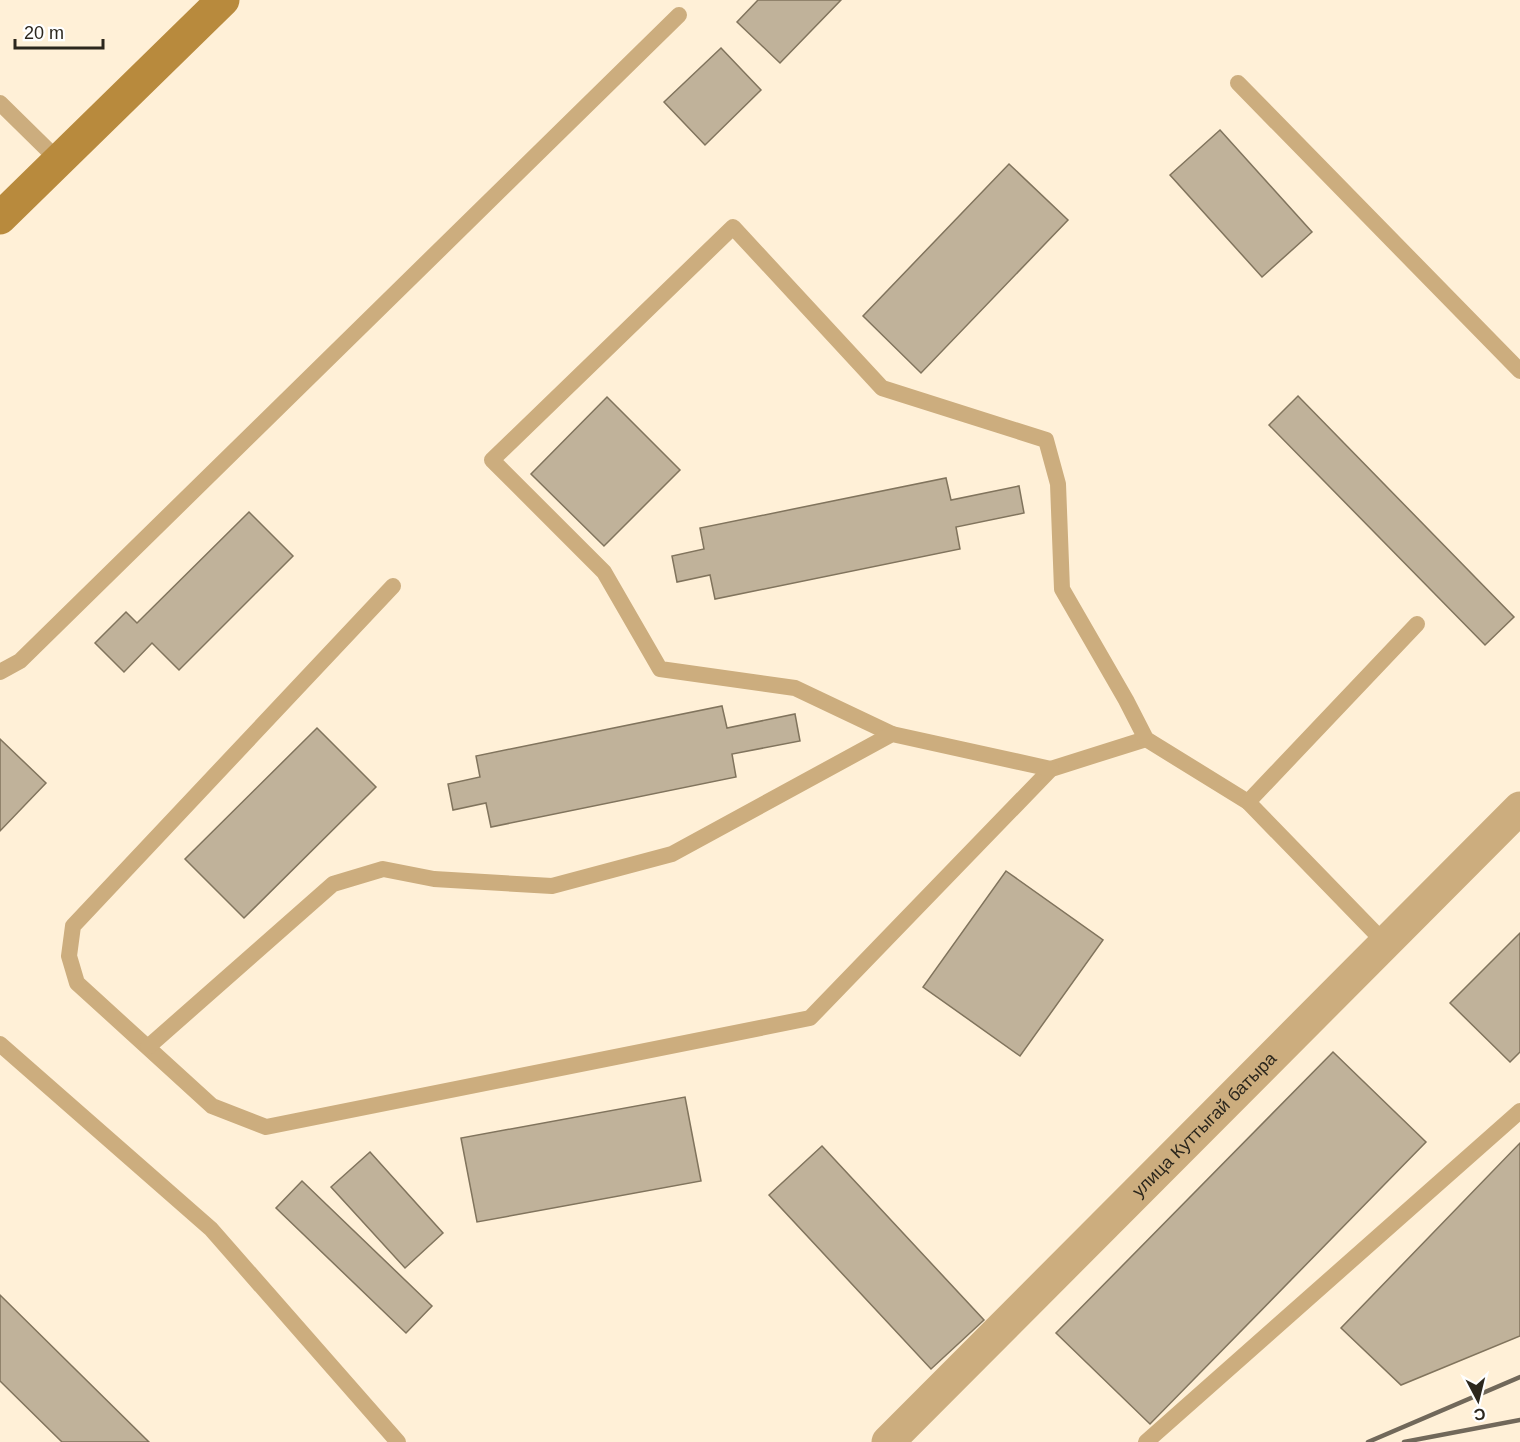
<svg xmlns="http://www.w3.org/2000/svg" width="1520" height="1442" font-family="Arial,sans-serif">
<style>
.building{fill:#c0b29a;stroke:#81745d;stroke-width:1.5}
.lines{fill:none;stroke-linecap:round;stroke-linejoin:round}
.service{stroke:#ccad7e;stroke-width:16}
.minor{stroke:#ccad7e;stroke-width:33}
.secondary{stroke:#b88a3d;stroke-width:33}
.rail{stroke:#71685a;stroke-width:4.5}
.labels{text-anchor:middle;stroke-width:5;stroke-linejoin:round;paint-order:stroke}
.street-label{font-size:18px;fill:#2c271d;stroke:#fff}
</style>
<rect width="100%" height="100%" fill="#fff0d7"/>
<!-- building -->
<g class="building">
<polygon points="758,0 841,0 780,63 737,22"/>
<polygon points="721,48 761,90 705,145 664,102"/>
<polygon points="1220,130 1312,232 1262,277 1170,175"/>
<polygon points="1009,164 1068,220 921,373 863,316"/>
<polygon points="1298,396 1514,617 1485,645 1269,425"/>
<polygon points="607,397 680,470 604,546 531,474"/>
<polygon points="946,478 951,500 1019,486 1024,513 956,527 960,549 715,599 710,575 677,582 672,556 704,549 700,528"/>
<polygon points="249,512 293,556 179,670 152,643 124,672 95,643 126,612 137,623"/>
<polygon points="722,706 727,728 795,714 800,741 732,754 736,777 491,827 486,803 453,810 448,784 480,777 476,756"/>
<polygon points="317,728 376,787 244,918 185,859"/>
<polygon points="0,739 46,783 0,831"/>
<polygon points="1006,871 1103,940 1020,1056 923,987"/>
<polygon points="1520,933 1520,1052 1510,1062 1450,1003"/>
<polygon points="1333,1052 1426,1142 1150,1424 1056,1333"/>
<polygon points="685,1097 701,1181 477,1222 461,1138"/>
<polygon points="1520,1143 1520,1336 1401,1385 1341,1328"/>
<polygon points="822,1146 984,1320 931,1369 769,1195"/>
<polygon points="370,1152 443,1233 405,1268 331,1187"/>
<polygon points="302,1181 432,1306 406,1333 276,1208"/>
<polygon points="0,1295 149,1442 62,1442 0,1381"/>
</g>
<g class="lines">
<!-- service -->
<g class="service">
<polyline points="1238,83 1520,371"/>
<polyline points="0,103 59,161"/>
<polyline points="393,586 73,926 69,956 77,983 212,1106 266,1127 810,1018 1051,769 1146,739"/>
<polyline points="0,672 20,661 679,15"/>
<polyline points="892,734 795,688 660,669 604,572 492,460 733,227 882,388 1046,440 1058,484 1062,589 1126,700 1146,739 1248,802"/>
<polyline points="1385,943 1248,802 1417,624"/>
<polyline points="0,1044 211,1229 398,1442"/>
<polyline points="148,1047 333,884 383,869 434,879 552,886 672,854 892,734 1051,769"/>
<polyline points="1146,1442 1520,1111"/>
</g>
<!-- minor -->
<path class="minor" id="s1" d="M888 1442 1520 808"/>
<!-- secondary -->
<polyline class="secondary" points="0,218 223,0"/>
<!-- rail -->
<g class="rail">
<polyline points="1368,1442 1520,1377"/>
<polyline points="1404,1442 1520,1420"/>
</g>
</g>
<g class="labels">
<!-- street labels -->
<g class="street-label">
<text dy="6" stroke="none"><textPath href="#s1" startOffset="448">улица Куттыгай батыра</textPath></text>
</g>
</g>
<!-- north arrow -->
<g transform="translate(1478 1400) rotate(173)" stroke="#ffffff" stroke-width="4.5" paint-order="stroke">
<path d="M0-4.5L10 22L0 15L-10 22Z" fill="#2c271d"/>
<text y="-9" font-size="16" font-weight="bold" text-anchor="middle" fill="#2c271d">С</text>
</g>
<!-- scale -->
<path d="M15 39v9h88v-9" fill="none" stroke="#2c271d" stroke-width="3"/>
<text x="24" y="39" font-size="18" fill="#2c271d" stroke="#ffffff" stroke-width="4.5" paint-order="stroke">20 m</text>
</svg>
